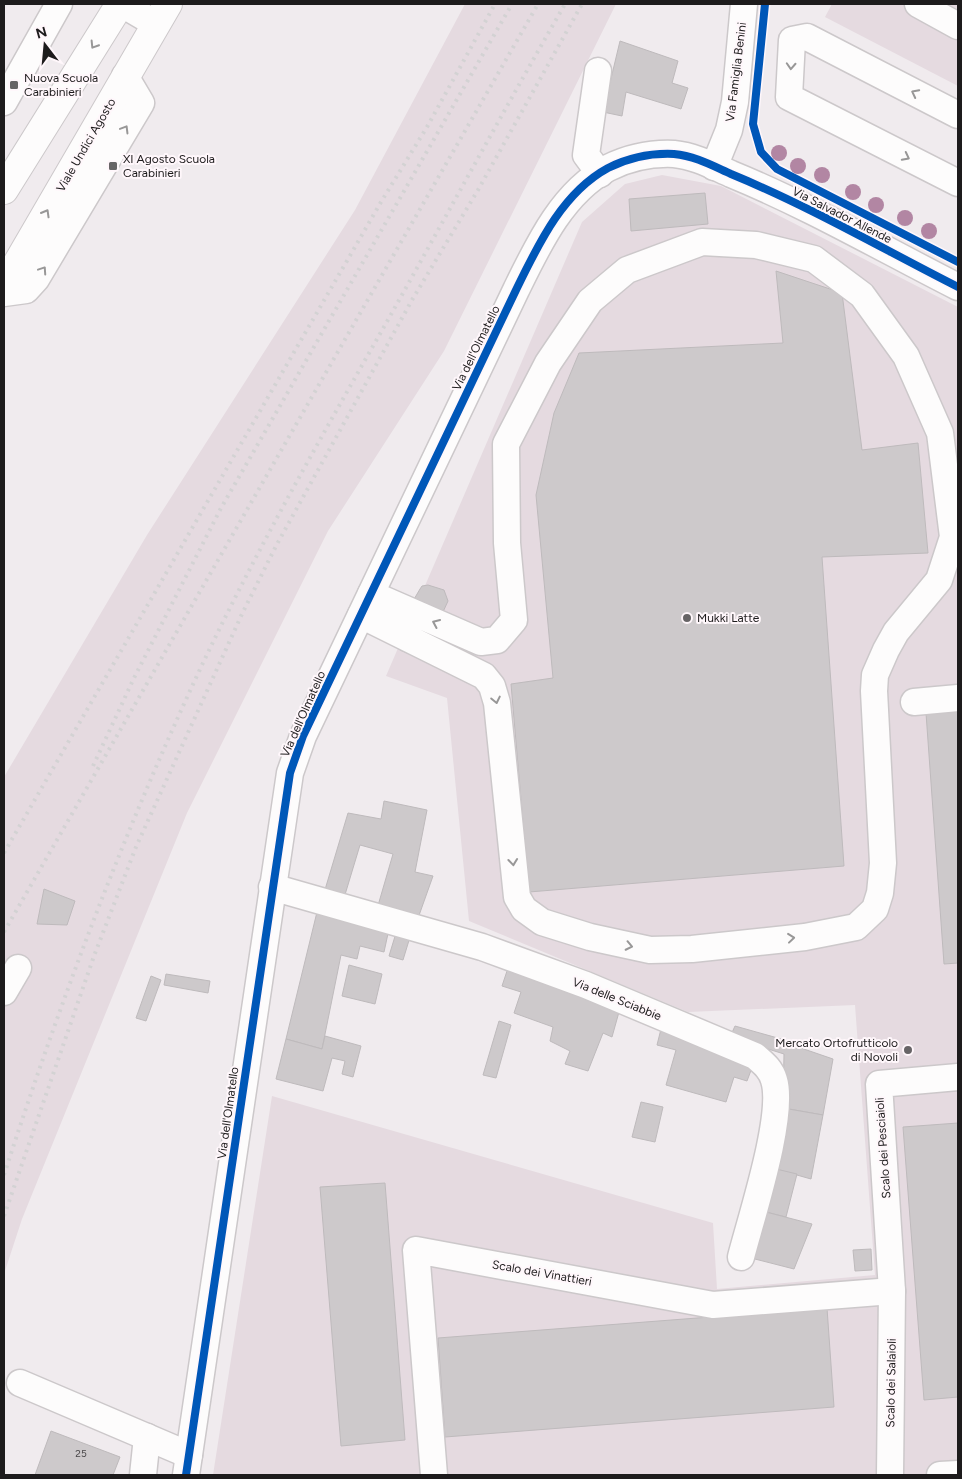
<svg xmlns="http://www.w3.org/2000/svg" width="962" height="1479" font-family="Figtree,sans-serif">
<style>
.built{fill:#e5dae0}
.building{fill:#cdc9cb;stroke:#bebabc}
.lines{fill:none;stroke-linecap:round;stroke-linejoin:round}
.minor-casing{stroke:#ccc8ca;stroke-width:29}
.major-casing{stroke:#ccc8ca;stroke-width:30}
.minor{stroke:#fdfcfc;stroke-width:26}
.major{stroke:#fdfcfc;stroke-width:28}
.rail{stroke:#d3d2d3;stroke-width:4;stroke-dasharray:2.5 5;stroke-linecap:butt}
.cycleway-casing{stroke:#fff7fb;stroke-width:11}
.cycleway{stroke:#0057b8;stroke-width:8}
.tree{fill:#b286a3}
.oneway{stroke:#989797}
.poi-dot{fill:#676466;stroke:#fff7fb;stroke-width:2}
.labels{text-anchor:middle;stroke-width:4;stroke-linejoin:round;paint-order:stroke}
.number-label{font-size:10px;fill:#494648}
.street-label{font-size:12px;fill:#1d1b1c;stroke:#fff7fb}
.poi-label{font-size:12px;fill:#1d1b1c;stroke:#fff7fb;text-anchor:start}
</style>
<rect width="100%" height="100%" fill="#f0ebee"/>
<!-- built -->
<g class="built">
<polygon points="465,4 616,4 444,351 328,531 187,813 22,1219 4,1274 4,777 147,535 355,210"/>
<polygon points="832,4 958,4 958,86 825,17"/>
<polygon points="662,175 721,186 958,307 958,1475 213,1475 272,1096 713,1223 717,1289 875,1275 855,1005 688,1012 469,921 447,698 386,676 582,222 625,184"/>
</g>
<!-- building -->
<g class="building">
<polygon points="620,41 678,61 672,83 688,88 681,109 626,92 622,116 603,112"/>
<polygon points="705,193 708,224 631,231 629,199"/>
<polygon points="776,271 842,293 862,450 918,443 928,553 822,557 844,866 529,892 511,684 553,678 536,495 554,413 579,353 783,343"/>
<polygon points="428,585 444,590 448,601 424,653 417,657 400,650 396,646 406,613 420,589 422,586"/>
<polygon points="958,710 958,963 944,964 926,713"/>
<polygon points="384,801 427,810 415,872 433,876 417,921 377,909 393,854 360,845 344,898 324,893 348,813 381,819"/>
<polygon points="44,889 75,901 67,925 37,924"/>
<polygon points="317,912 389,929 384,952 360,946 357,959 341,955 322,1049 286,1039"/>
<polygon points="396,933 410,937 403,960 389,956"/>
<polygon points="349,965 382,974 375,1004 342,996"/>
<polygon points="508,968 572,988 619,1012 612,1037 603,1033 588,1071 565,1064 570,1051 550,1041 553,1027 514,1013 521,992 502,986"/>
<polygon points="166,974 210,981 208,993 164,985"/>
<polygon points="151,976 161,980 146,1021 136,1018"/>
<polygon points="499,1021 511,1025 496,1078 483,1075"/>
<polygon points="735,1026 799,1044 798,1047 833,1059 823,1115 783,1108 784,1054 730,1037"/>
<polygon points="661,1029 753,1065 747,1081 734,1077 726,1102 666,1085 676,1050 657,1045"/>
<polygon points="325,1036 361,1046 353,1077 342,1074 345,1061 332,1058 323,1091 276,1079 286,1039 322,1049"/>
<polygon points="641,1102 663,1107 655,1142 632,1137"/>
<polygon points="783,1108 823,1115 811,1179 772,1168"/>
<polygon points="958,1123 958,1397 924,1400 903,1127"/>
<polygon points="772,1168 797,1174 786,1217 762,1211"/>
<polygon points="385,1183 405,1440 341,1446 320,1187"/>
<polygon points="762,1211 812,1224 794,1269 751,1258"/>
<polygon points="871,1249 872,1270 855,1271 853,1250"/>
<polygon points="827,1308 834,1407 445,1437 438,1338"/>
<polygon points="51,1431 120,1457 113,1475 35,1475"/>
</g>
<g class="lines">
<!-- minor casing -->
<g class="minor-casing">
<g id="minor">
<polyline points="122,4 156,24"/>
<polyline points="918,4 958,26"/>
<polyline points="598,71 586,155 600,174"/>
<polyline points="4,102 59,4"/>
<polyline points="958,115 807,37 792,40 789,97 958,183"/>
<polyline points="714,167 729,130 735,102 744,4"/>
<polyline points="4,293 26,290 36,279 141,103 125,76"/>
<polyline points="361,615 484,676 492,686 497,703 517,897 524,909 542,922 590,937 650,950 692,949 805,937 856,927 875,909 880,893 883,863 874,691 875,675 886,650 896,632 939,580 953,537 940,433 906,356 862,295 814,259 756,245 702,242 627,270 590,301 548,363 506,444 507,543 514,620 497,640 481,642 371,594"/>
<polyline points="914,702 958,698"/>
<path d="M272 887 482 947 586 985 755 1056C763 1063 771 1069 774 1080 785 1115 751 1218 741 1257"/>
<polyline points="4,992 18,968"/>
<polyline points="20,1383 189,1455"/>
<polyline points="143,1475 147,1437"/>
<path d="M186 1475 290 773 303 736 516 290C538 245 562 193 608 168 628 158 652 153 674 154 695 156 713 166 731 174 809 206 883 249 958 287"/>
<polyline points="434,1475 416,1250 713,1305 892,1291"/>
<polyline points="890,1475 892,1291 879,1084 958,1077"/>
<polyline points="940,1475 958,1474"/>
</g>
</g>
<!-- major casing -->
<g class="major-casing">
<g id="major">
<polyline points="4,190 120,4"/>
<polyline points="4,286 168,4"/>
</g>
</g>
<!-- minor -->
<use href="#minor" class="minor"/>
<!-- major -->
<use href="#major" class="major"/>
<!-- rail -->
<g class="rail">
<polyline points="93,766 134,678 221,508 512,4"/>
<polyline points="4,853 381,202 427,127 495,4"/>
<polyline points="4,932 538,4"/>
<path d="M4 1175C57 1011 117 850 189 693 248 564 319 441 389 318 448 213 505 108 565 4"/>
<polyline points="4,1216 94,956 136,847 242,614 276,546 412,300 478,190 582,4"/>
</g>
<!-- cycleway casing -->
<g class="cycleway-casing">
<g id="cycleway">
<polyline points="765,4 753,124 761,152 777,169 958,262"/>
<path d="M186 1475 290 773 303 736 516 290C538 245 562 193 608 168 628 158 652 153 674 154 695 156 713 166 731 174 809 206 883 249 958 287"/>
</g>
</g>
<!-- cycleway -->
<use href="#cycleway" class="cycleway"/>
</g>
<!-- trees -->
<g class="tree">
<circle cx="779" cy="153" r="8"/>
<circle cx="798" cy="166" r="8"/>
<circle cx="822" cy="175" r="8"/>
<circle cx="853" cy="192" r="8"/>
<circle cx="876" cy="205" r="8"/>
<circle cx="905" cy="218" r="8"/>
<circle cx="929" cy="231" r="8"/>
</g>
<!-- one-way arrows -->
<defs><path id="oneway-chevron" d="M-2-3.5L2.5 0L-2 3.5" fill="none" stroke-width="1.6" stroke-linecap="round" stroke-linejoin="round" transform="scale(1.25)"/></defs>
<g class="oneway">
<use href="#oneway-chevron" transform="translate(94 45) rotate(122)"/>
<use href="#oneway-chevron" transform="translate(791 66) rotate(93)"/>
<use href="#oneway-chevron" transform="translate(915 93) rotate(-153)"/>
<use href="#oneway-chevron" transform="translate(125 129) rotate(-59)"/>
<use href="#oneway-chevron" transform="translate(906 157) rotate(27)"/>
<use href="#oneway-chevron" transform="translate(46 213) rotate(-60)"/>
<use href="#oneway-chevron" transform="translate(43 270) rotate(-56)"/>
<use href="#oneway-chevron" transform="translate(436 623) rotate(-156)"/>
<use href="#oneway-chevron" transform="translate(496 700) rotate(78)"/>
<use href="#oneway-chevron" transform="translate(513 862) rotate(84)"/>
<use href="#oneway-chevron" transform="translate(791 938) rotate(-6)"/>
<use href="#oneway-chevron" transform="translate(629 946) rotate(12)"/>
</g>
<!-- markers -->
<g class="poi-dot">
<rect x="9" y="80" width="10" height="10" rx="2.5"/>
<rect x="108" y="161" width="10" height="10" rx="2.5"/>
<circle cx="687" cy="618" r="5"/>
<circle cx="908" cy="1050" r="5"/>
</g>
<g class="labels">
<!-- number labels -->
<g class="number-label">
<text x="81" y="1457">25</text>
</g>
<!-- street labels -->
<g class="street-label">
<text transform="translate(736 72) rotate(-83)" y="4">Via Famiglia Benini</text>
<text transform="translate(86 145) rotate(-60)" y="4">Viale Undici Agosto</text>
<text transform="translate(842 215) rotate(27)" y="4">Via Salvador Allende</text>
<text transform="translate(476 348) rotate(-64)" y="4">Via dell'Olmatello</text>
<text transform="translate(303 714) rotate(-66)" y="4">Via dell'Olmatello</text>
<text transform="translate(617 999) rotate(22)" y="4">Via delle Sciabbie</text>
<text transform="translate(228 1113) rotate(-82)" y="4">Via dell'Olmatello</text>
<text transform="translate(883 1148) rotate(-94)" y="4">Scalo dei Pesciaioli</text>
<text transform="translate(542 1273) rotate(10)" y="4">Scalo dei Vinattieri</text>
<text transform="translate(891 1383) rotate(-89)" y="4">Scalo dei Salaioli</text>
</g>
<!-- poi labels -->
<g class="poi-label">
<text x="24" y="82">Nuova Scuola<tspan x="24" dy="14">Carabinieri</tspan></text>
<text x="123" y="163">XI Agosto Scuola<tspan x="123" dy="14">Carabinieri</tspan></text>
<text x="697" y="622">Mukki Latte</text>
<text x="898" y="1047" text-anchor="end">Mercato Ortofrutticolo<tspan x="898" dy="14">di Novoli</tspan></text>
</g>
</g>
<!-- border -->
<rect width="962" height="1479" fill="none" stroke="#1d1b1c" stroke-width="10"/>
<!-- north arrow -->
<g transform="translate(45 45) rotate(344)" stroke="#fff7fb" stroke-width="4" paint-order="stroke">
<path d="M0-4L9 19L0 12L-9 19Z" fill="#1d1b1c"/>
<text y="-8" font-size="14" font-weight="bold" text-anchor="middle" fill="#1d1b1c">N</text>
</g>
</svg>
